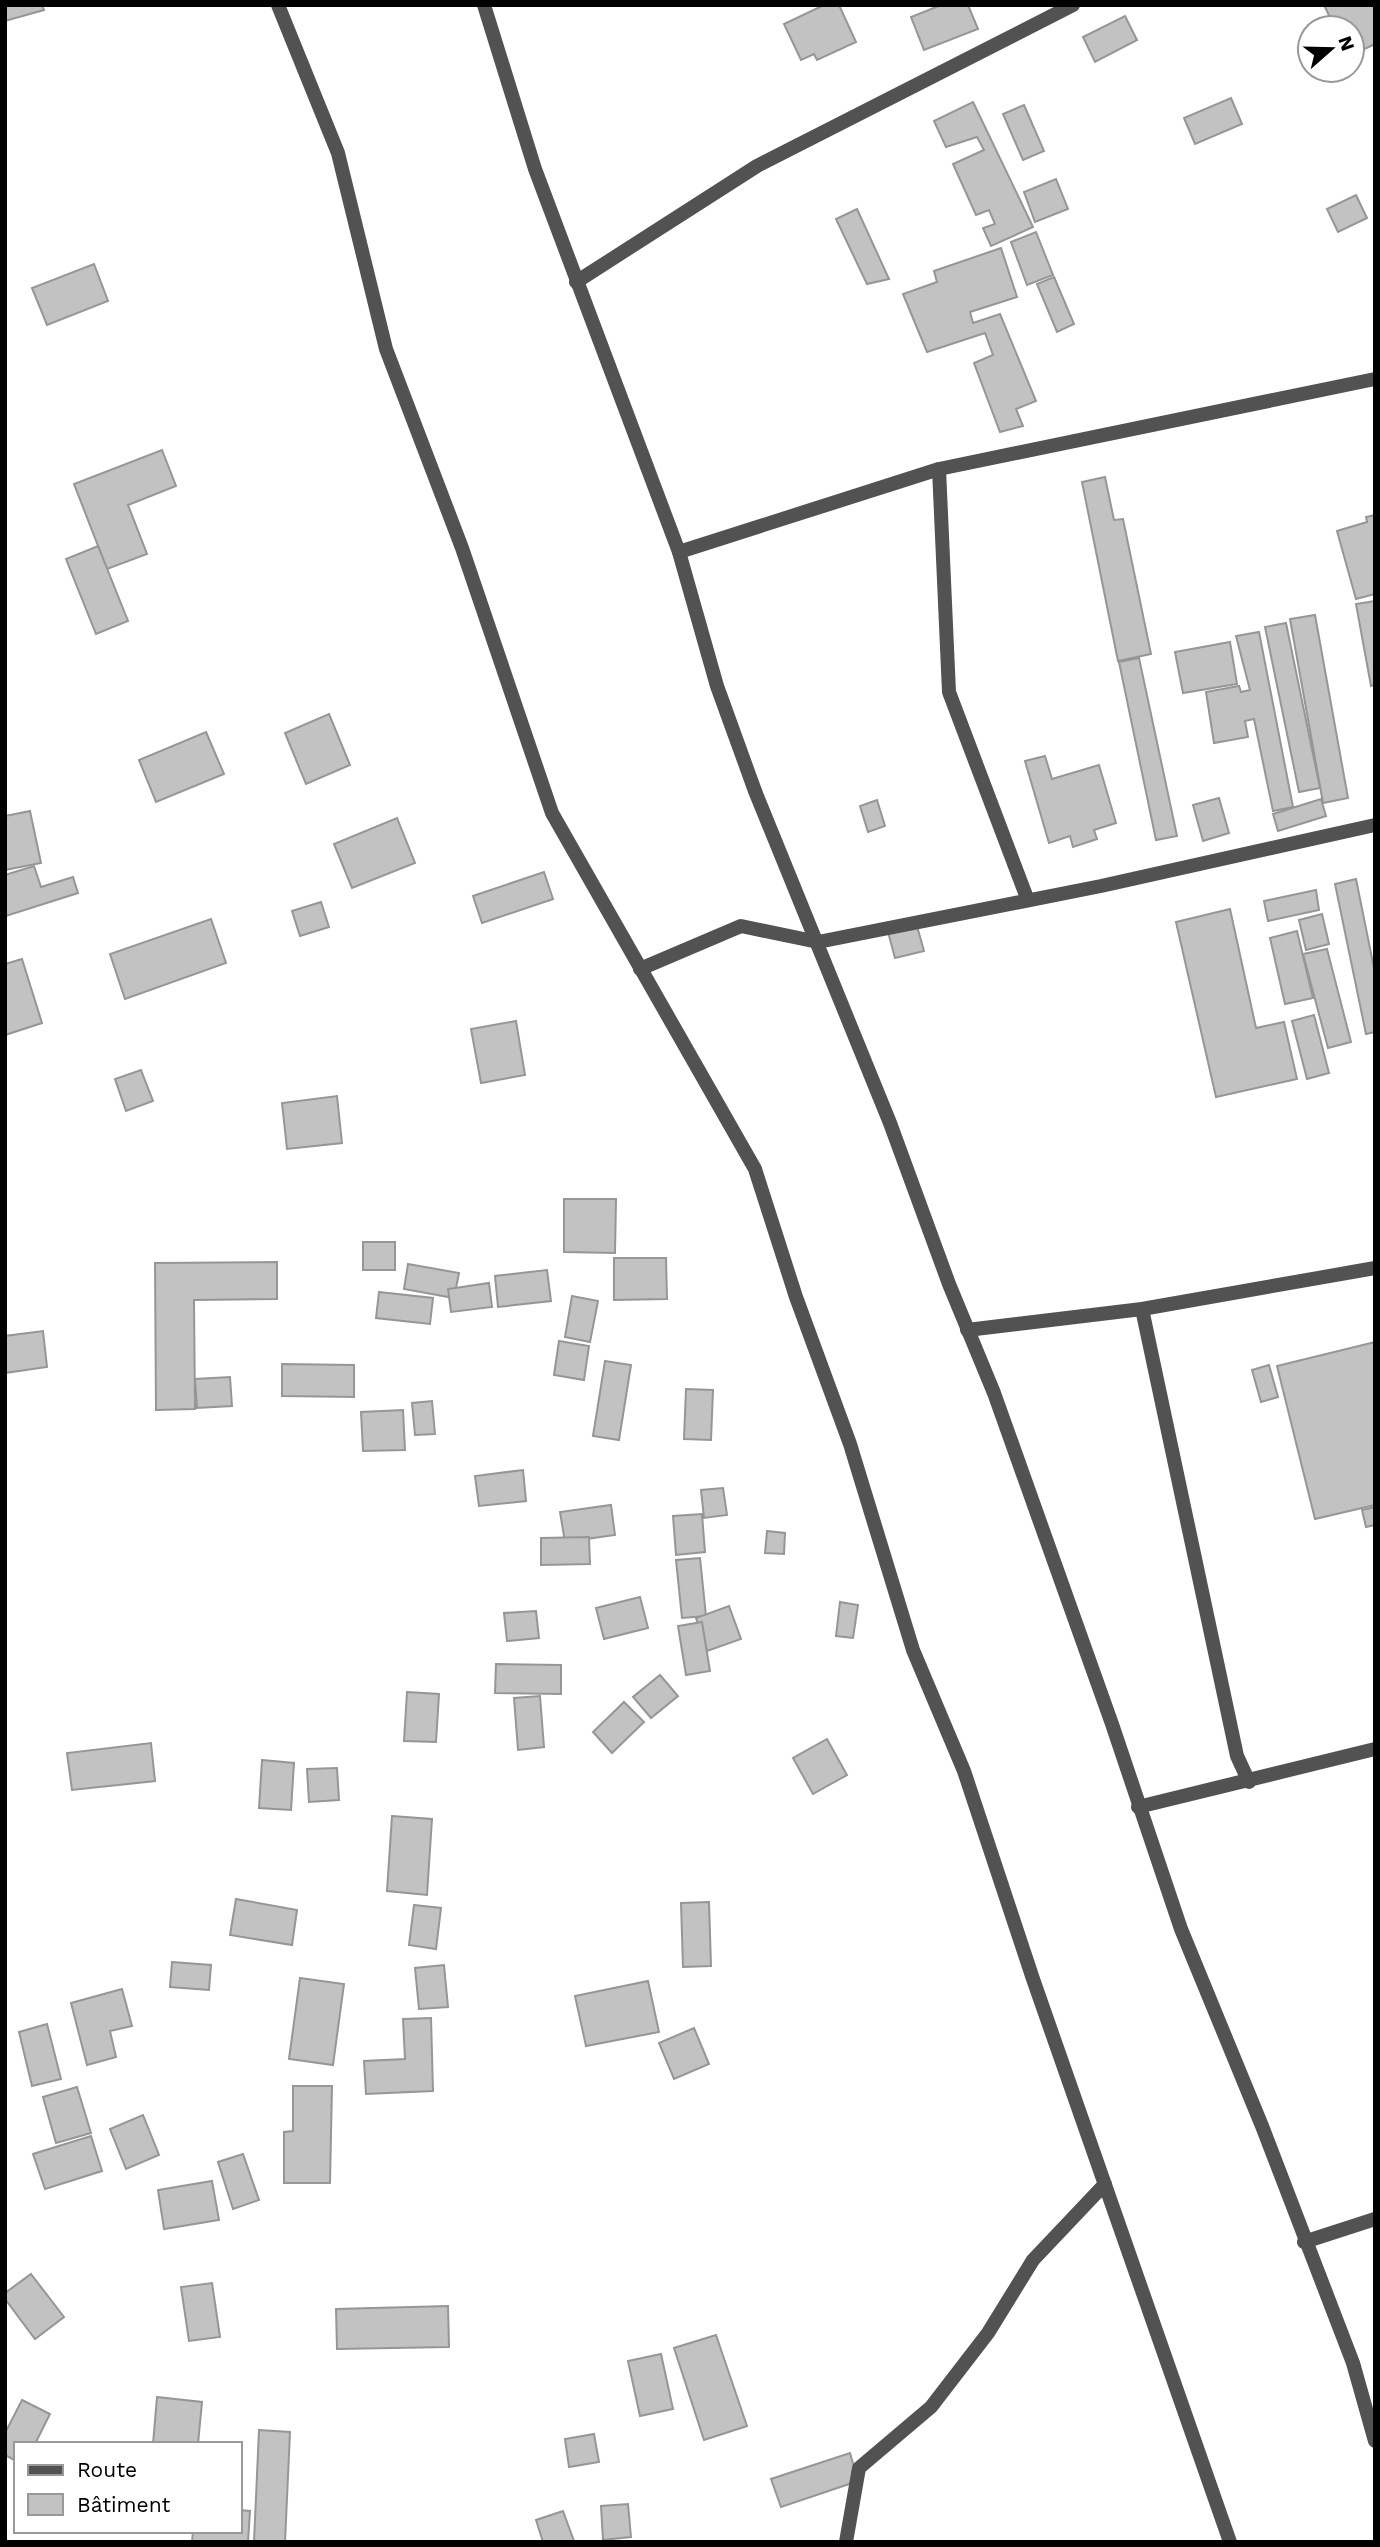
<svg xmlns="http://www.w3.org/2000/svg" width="1380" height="2547" font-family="'Work Sans',sans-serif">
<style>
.building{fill:#c2c2c2;stroke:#969696;stroke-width:2}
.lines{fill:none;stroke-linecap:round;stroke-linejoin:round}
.minor{stroke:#525252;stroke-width:14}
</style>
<rect width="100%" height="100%" fill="#fff"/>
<!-- building -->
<g class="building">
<polygon points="5,5 42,5 44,10 5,21"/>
<polygon points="824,5 839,5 856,42 817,60 814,54 801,60 784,24"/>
<polygon points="941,5 968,5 978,29 924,50 911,17"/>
<polygon points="1324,5 1375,5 1375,44 1352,55 1352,28 1335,28"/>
<polygon points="1125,16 1137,40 1095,62 1083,37"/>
<polygon points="1231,98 1242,124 1195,144 1184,118"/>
<polygon points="973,102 1033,227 991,246 983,228 995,224 989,210 976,215 953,164 984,150 977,137 946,147 934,121"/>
<polygon points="1024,105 1044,151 1023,160 1003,114"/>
<polygon points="1056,179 1068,209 1035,222 1024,192"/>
<polygon points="1356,195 1367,218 1338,232 1327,209"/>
<polygon points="857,209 889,279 867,284 836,219"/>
<polygon points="1036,232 1053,275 1027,285 1011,242"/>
<polygon points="1001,248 1017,297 970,312 973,323 1000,314 1036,401 1016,409 1023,426 1000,432 974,363 993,355 985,333 927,352 903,294 937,282 934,271"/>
<polygon points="94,264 108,301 47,325 32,288"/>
<polygon points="1054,277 1074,324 1057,332 1037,284"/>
<polygon points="162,450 176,486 128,505 147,554 107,569 74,484"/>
<polygon points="1105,477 1114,520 1123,519 1151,654 1118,661 1082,482"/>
<polygon points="1375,515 1375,594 1356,599 1337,531 1367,522 1366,517"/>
<polygon points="98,546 128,621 96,634 66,559"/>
<polygon points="1375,601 1375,685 1371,686 1356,604"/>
<polygon points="1315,615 1348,798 1323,803 1290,619"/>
<polygon points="1286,623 1320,788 1299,792 1265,627"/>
<polygon points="1259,632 1293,807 1273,811 1254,719 1245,721 1248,737 1214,743 1206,692 1239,686 1241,692 1250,690 1236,636"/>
<polygon points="1230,642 1237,684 1183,693 1175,652"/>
<polygon points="1139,658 1177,836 1156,840 1119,662"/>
<polygon points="329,714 350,765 306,784 285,733"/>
<polygon points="206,732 224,774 156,802 139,760"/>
<polygon points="1045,756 1052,779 1099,765 1116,823 1094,830 1097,839 1073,847 1070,836 1049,843 1025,761"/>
<polygon points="1219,798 1229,833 1203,841 1193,805"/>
<polygon points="1321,799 1326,816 1278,831 1273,814"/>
<polygon points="877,800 885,826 868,832 860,806"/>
<polygon points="30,811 41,863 5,870 5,816"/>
<polygon points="397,818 415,863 352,888 334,844"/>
<polygon points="34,866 41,887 73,877 78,893 6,916 5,875"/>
<polygon points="544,872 553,899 482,923 473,896"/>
<polygon points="1356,879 1375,973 1375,1032 1366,1034 1335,884"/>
<polygon points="1316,890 1319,910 1268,921 1264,901"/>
<polygon points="321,902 329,927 300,936 292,911"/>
<polygon points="1230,909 1256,1028 1284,1022 1297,1079 1216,1097 1176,922"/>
<polygon points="1322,914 1329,944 1306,950 1299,920"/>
<polygon points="211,919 226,963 125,999 110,954"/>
<polygon points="917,926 924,951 895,958 888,932"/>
<polygon points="1297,931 1313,998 1285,1004 1270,938"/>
<polygon points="1327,949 1351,1042 1328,1048 1303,954"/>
<polygon points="22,959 42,1023 5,1035 5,964"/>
<polygon points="1314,1015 1329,1073 1307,1079 1292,1021"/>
<polygon points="516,1021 525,1075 481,1083 471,1029"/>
<polygon points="141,1070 153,1101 126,1111 115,1079"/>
<polygon points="337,1096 342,1143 287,1149 282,1103"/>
<polygon points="564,1199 616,1199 615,1253 564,1252"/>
<rect x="363" y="1242" width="32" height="28"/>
<polygon points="614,1258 666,1258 667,1299 614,1300"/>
<polygon points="277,1262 277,1299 194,1300 195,1409 156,1410 155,1263"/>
<polygon points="408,1264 459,1273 454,1298 404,1289"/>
<polygon points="547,1270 551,1301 498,1307 495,1276"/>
<polygon points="489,1283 492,1307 451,1312 448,1289"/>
<polygon points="379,1292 433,1298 430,1324 376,1318"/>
<polygon points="572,1296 598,1301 590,1342 565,1337"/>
<polygon points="43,1331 47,1367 5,1373 5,1336"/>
<polygon points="559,1341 589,1346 584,1380 554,1375"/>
<polygon points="1375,1342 1375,1505 1315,1519 1277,1366"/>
<polygon points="605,1361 631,1365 619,1440 593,1436"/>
<polygon points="282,1364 354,1365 354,1397 282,1396"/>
<polygon points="1269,1365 1278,1397 1261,1402 1252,1370"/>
<polygon points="230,1377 232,1406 197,1408 195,1379"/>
<polygon points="686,1389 713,1390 711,1440 684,1439"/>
<polygon points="432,1401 435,1434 415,1435 412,1403"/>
<polygon points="403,1410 405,1450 363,1451 361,1412"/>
<polygon points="523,1470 526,1501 479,1506 475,1476"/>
<polygon points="723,1488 727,1515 704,1518 701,1490"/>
<polygon points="611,1505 615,1535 565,1542 560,1512"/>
<polygon points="1375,1507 1375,1525 1366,1527 1362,1510"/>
<polygon points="702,1514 705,1552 676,1555 673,1516"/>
<polygon points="767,1531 785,1533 784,1554 765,1553"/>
<polygon points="589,1537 590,1564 541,1565 541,1538"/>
<polygon points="700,1558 706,1616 682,1618 676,1560"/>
<polygon points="640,1597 648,1628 604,1639 596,1608"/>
<polygon points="840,1602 858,1605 853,1638 836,1636"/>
<polygon points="729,1606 741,1639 707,1651 696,1618"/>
<polygon points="536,1611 539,1638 507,1641 504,1613"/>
<polygon points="702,1622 710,1671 686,1675 678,1626"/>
<polygon points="496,1664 561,1665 561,1694 495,1693"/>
<polygon points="660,1675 678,1696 651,1718 633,1697"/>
<polygon points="407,1692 439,1694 436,1742 404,1741"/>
<polygon points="540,1696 544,1747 518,1750 514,1698"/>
<polygon points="624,1702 644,1722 612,1753 593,1732"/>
<polygon points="827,1739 847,1775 813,1794 793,1758"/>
<polygon points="151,1743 155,1781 72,1790 67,1753"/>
<polygon points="262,1760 294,1763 291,1810 259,1808"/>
<polygon points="337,1768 339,1800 309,1802 307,1769"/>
<polygon points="392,1816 432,1819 427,1895 387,1891"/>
<polygon points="236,1899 297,1910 292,1945 230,1935"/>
<polygon points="709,1902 711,1966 683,1967 681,1903"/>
<polygon points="414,1905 441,1908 436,1949 409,1945"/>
<polygon points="172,1962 211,1965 209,1990 170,1987"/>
<polygon points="444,1965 448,2007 419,2009 415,1968"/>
<polygon points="300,1978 344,1984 333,2065 289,2059"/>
<polygon points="648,1981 659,2032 586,2046 575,1996"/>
<polygon points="122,1989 132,2026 110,2031 116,2057 87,2065 71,2003"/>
<polygon points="431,2018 433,2091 366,2094 364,2061 405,2059 403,2019"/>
<polygon points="47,2024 61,2079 32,2086 19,2032"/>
<polygon points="694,2028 709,2064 674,2079 659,2043"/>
<polygon points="293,2086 332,2086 330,2183 284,2183 284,2132 293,2131"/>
<polygon points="77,2087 91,2133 56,2143 43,2097"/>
<polygon points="143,2115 159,2155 126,2169 110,2129"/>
<polygon points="91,2136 102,2171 45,2189 33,2154"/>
<polygon points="243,2154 259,2200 233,2209 218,2162"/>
<polygon points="212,2181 219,2220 164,2229 158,2190"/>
<polygon points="31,2274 64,2317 35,2339 5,2299 5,2293"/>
<polygon points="212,2283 220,2337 189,2341 181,2287"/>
<polygon points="448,2306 449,2347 337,2349 336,2309"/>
<polygon points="716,2335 747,2426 704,2440 674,2348"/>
<polygon points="661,2354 673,2409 640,2416 628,2361"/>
<polygon points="157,2397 202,2402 198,2444 153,2444"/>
<polygon points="22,2400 50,2414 35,2444 16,2444 16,2461 5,2455 5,2433"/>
<polygon points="259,2430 290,2432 285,2542 254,2542"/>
<polygon points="594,2434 599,2462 569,2467 565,2439"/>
<polygon points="850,2453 858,2481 781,2507 771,2479"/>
<polygon points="628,2504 631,2537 603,2540 601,2506"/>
<polygon points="240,2510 250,2511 248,2542 192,2542 193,2531 240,2531"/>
<polygon points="563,2511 574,2541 543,2542 536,2520"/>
</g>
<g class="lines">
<!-- minor -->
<g class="minor">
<polyline points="278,5 338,153 386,349 462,548 552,813 755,1169 796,1297 850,1444 913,1650 964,1771 1033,1979 1230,2542"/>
<polyline points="484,5 535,169 679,552 717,686 755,791 890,1123 949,1284 994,1393 1112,1724 1181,1929 1262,2126 1353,2363 1375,2441"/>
<polyline points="576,282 757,166 1073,5"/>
<polyline points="939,469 949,692 1027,898"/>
<polyline points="679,552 939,469 1375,379"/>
<polyline points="640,969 741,926 818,942 1101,886 1375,825"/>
<polyline points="1142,1309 1237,1756 1249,1782"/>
<polyline points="967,1330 1142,1309 1375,1268"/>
<polyline points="1138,1807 1375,1749"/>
<polyline points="1304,2242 1375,2219"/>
<polyline points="846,2542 859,2468 931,2407 988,2333 1033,2260 1105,2184"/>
</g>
</g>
<!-- border -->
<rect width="1380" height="2547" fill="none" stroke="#000000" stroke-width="14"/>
<!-- legend -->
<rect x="14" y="2442" width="228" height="91" fill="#ffffff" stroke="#999999" stroke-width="2"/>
<rect x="28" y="2465" width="35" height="10" fill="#525252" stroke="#999999" stroke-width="2"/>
<text x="77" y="2477" font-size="21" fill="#000000">Route</text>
<rect x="28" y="2494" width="35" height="21" fill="#c2c2c2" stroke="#999999" stroke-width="2"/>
<text x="77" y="2512" font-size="21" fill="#000000">Bâtiment</text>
<!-- north arrow -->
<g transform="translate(1331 49) rotate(70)"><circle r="33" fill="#ffffff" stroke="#999999" stroke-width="2"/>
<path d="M0-5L12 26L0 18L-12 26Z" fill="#000000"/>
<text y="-10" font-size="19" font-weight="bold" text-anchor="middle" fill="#000000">N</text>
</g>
</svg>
